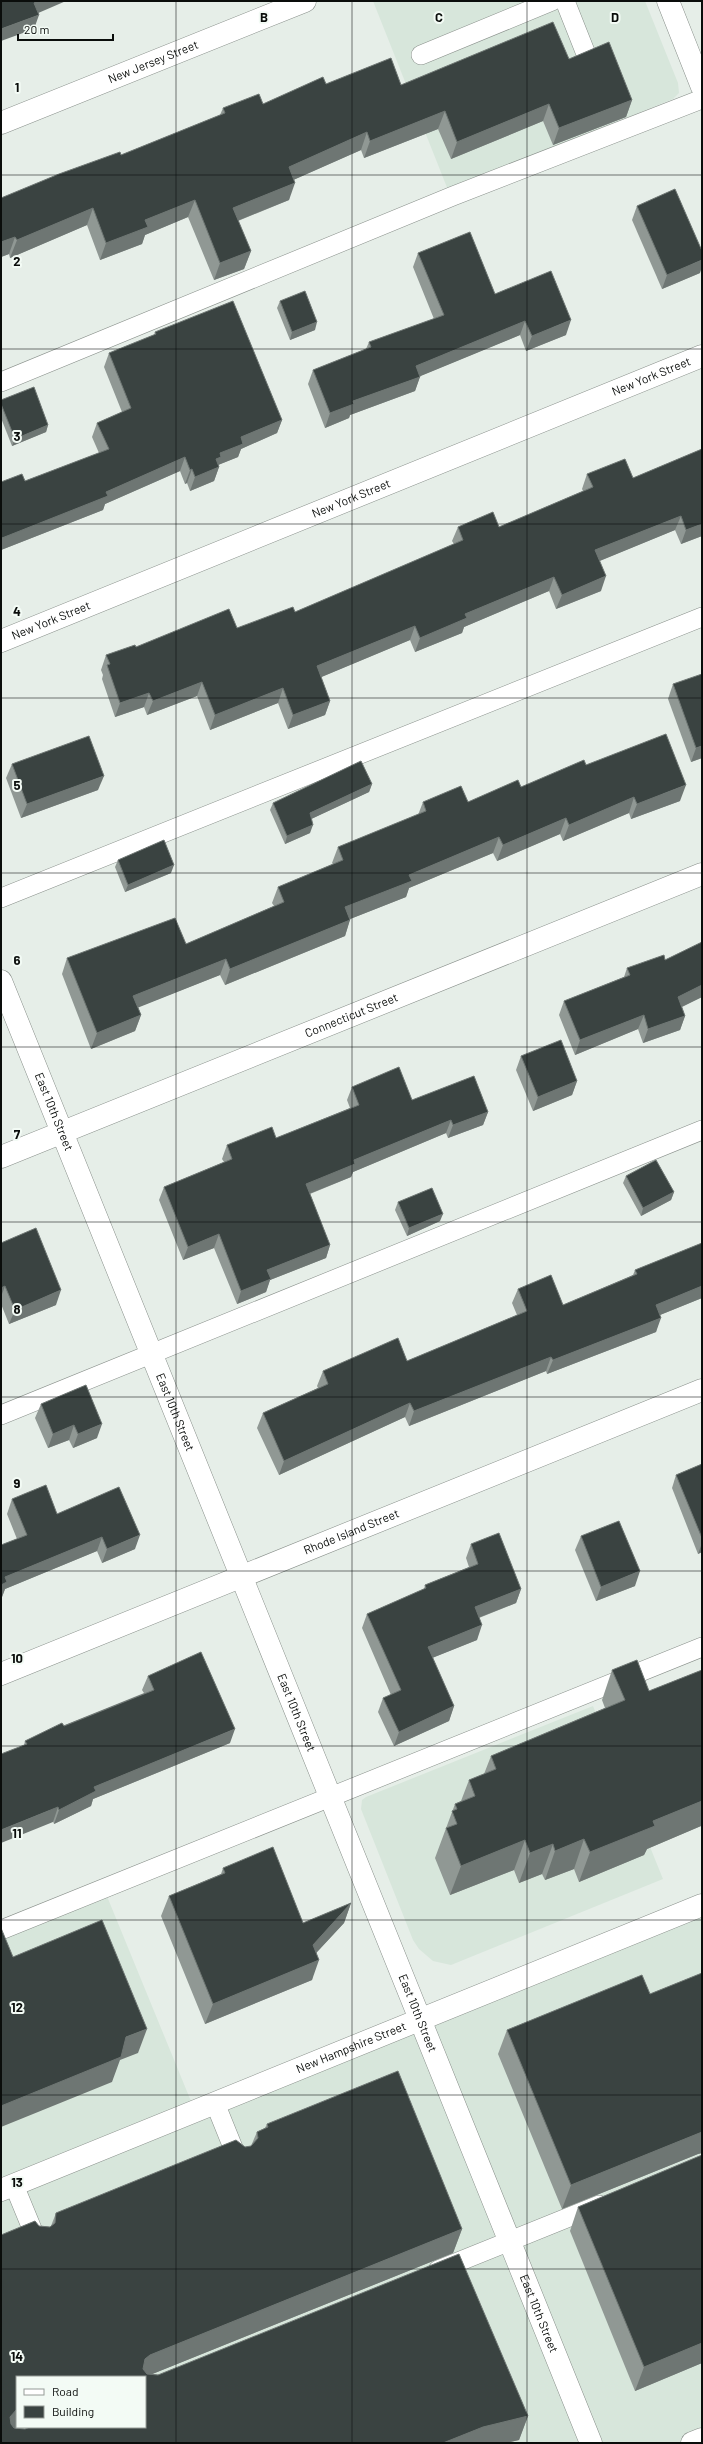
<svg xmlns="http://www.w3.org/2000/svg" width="703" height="2444" font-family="Barlow,sans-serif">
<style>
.built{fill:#d7e6db;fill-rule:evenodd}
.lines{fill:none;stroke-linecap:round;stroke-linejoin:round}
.service-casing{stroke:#89908b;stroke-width:20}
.minor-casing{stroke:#89908b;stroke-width:23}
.tertiary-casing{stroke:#89908b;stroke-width:23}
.secondary-casing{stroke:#89908b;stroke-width:23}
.service{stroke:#fff;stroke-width:19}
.minor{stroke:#fff;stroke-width:22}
.tertiary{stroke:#fff;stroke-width:22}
.secondary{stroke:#fff;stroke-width:22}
.wall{fill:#909894;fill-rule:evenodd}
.shaded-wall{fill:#6e7673}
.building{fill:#3a4341;stroke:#6e7673;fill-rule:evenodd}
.grid{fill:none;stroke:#0a0d0b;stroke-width:1;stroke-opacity:0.55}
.labels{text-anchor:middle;stroke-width:4;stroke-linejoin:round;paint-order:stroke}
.street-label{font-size:12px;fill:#0a0d0b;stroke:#f3fbf5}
.grid-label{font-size:13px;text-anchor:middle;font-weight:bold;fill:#0a0d0b;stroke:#f3fbf5;stroke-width:4;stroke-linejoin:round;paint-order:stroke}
</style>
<rect width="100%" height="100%" fill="#e6eee8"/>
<!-- built -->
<g class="built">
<polygon points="373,1 645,1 678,83 679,93 673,99 448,190"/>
<polygon points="593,1706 663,1879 451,1965 433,1961 419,1949 413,1940 361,1809 362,1800 366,1797"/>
<path d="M104 1889 195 2111 702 1905V2443H1V1930ZM17 2377H145V2427H17Z"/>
</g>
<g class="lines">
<!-- service casing -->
<g class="service-casing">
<g id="service">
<polyline points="565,1 586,54"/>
<polyline points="421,55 552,1"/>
<polyline points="1,382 453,196 702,99"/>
<polyline points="1,898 702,617"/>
<polyline points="1,1415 702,1130"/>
<path d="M1 1930C235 1836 469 1742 702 1647"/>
<polyline points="215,2103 238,2160"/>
<polyline points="14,2185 37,2241"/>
<polyline points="438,2270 599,2205"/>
</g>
</g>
<!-- minor casing -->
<g class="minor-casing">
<g id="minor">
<path id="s1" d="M1 123 305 1"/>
<path id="s2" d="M1 641 702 356"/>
<path id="s3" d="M1 981 591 2443"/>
<path id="s4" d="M1 1674 702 1390"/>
</g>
</g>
<!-- tertiary casing -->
<g class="tertiary-casing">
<g id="tertiary">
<path id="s5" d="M1 1157 702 874"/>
<path id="s6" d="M1 2190 702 1905"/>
<polyline points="692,2443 702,2439"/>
</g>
</g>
<!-- secondary casing -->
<g class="secondary-casing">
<polyline id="secondary" points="668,1 702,87"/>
</g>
<!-- service -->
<use href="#service" class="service"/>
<!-- minor -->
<use href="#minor" class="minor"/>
<!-- tertiary -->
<use href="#tertiary" class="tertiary"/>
<!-- secondary -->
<use href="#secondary" class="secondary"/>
</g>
<!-- wall -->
<g class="wall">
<polygon points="569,59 632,100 626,117 553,145 543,121 451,159 438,129 364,158 361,150 293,180 289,200 238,221 251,251 244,269 214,280 188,217 145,235 142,244 100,260 87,225 10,258 9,254 1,257 1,198 121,155 220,115 223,108 263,104 326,84 401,85"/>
<polygon points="637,206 700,273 662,289 632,220"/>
<polygon points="418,253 495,294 566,335 526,351 520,335 420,376 415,391 350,415 349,418 325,428 308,384 313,370 366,349 369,342 434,319 413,267"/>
<polygon points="280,301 315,330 290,340 277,308"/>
<polygon points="155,332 282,420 277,433 241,449 238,457 218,465 219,467 214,481 190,491 187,483 185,484 180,471 105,504 103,510 1,550 1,482 25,481 99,453 92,437 97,423 122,412 104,367 109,353 154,335"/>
<polygon points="1,400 48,425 46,432 12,446 1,418"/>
<polygon points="702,449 702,536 681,544 675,530 599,561 601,591 556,609 549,591 464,627 462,633 415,652 410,640 321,677 330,701 325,715 288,729 278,703 210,730 197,696 147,715 144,707 115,717 102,679 103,675 101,670 106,655 136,647 237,628 295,612 454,544 452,541 458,527 499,527 583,491 582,489 587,474 633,478"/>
<polygon points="673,684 702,758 691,762 668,699"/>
<polygon points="12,764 98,790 21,818 6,778"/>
<polygon points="586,765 680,801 631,819 629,813 563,841 560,834 497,861 493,853 409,888 406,897 350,919 345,936 225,985 220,975 138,1007 141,1015 135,1031 91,1049 62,974 67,958 186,944 274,906 272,903 278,887 333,864 332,863 338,847 418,815 423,802 468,802 521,787"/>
<polygon points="372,784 369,792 311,819 310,833 285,844 270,810 273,803"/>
<polygon points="118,860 171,873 125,892 115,867"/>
<polygon points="702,942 702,997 682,1007 685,1016 680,1030 643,1043 638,1029 575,1055 559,1015 564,1001 624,977 627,968 665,960"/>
<polygon points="521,1056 577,1081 572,1095 533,1111 516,1070"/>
<polygon points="352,1087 412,1100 488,1112 483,1125 448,1138 446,1133 353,1172 351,1177 310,1194 330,1245 326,1258 270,1280 266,1292 237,1304 214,1248 183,1260 159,1200 164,1187 224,1162 222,1159 227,1145 276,1138 350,1108 347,1100"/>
<polygon points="626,1176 674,1192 671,1200 641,1216 623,1183"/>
<polygon points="398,1202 440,1221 407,1236 395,1210"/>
<polygon points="1,1243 56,1305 9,1324 1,1304"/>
<polygon points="702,1243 702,1298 660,1315 656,1332 547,1374 546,1371 409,1426 405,1417 279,1475 257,1428 263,1413 318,1388 317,1386 323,1371 407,1361 517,1315 512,1303 518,1289 563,1305 633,1275 635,1270"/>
<polygon points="41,1404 97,1438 73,1448 69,1440 48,1448 35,1418"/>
<polygon points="702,1464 702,1552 698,1554 672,1488 676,1475"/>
<polygon points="12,1499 57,1514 135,1549 102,1563 97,1551 5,1589 2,1597 1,1597 1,1545 17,1539 7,1514"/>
<polygon points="581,1536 635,1586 596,1601 575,1550"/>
<polygon points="471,1544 521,1589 516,1603 479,1618 477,1640 432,1658 454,1706 449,1721 394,1746 378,1712 383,1698 391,1695 362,1628 367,1614 424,1589 425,1585 469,1567 466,1558"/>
<polygon points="612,1670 649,1691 702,1670 702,1822 701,1826 647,1849 644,1855 579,1882 574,1869 545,1880 542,1874 519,1883 514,1870 450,1895 435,1858 455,1804 461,1801 469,1780 484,1774 491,1756 605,1708 602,1700"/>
<polygon points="148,1676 230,1743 93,1799 91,1806 54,1824 24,1745 25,1741 144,1693 142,1690"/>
<polygon points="223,1868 303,1923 351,1903 344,1923 316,1953 312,1980 205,2024 161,1916 169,1896 221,1874"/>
<polygon points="702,1973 702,2153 698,2154 562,2209 498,2054 507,2030 650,1994"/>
<path d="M267 2124 462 2229 453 2253 152 2374 528 2416 519 2440 506 2443H1L39 2226 50 2227 51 2226 56 2213 245 2147 251 2146 257 2132 265 2128ZM17 2377H145V2427L25 2429H18L22 2427H17Z"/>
<polygon points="702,2155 702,2363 635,2391 570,2231 578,2207"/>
</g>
<!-- shaded-wall -->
<g class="shaded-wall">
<polygon points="39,1 66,1 29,17 34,3"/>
<polygon points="39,15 34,29 1,41 1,29"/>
<polygon points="632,100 626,117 553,145 559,128"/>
<polygon points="549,104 543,121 451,159 457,142"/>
<polygon points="445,111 438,129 364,158 370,141"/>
<polygon points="367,132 361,150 282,185 289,167"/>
<polygon points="295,183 289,200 227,225 233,208"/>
<polygon points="195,200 188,217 145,235 142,244 100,260 106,243 145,220"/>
<polygon points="93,208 87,225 10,258 17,240"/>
<polygon points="15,237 9,254 1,257 1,242"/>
<polygon points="251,251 244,269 214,280 220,263"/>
<polygon points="702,260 702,267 700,273 662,289 667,275"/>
<polygon points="571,320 566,335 526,351 532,336"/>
<polygon points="525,321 520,335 411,380 416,366"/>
<polygon points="317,322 315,330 290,340 292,332"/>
<polygon points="420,377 415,391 350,415 349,418 325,428 330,413 353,401"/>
<polygon points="282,420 277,433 241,449 238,457 218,465 219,467 214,481 190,491 195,477 216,459 220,453 241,437"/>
<polygon points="48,425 46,432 12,446 15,439"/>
<polygon points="185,457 180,471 105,504 103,510 1,550 1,540 2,538"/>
<polygon points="192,469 187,483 185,484 190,470"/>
<polygon points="681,516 675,530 590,565 595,550"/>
<polygon points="702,524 702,536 681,544 686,530"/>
<polygon points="606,576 601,591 556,609 562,595"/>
<polygon points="554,577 549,591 464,627 462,633 415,652 420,638 465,614"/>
<polygon points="415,626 410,640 312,681 317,666"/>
<polygon points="202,682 197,696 147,715 153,701"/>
<polygon points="283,688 278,703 210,730 215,715"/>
<polygon points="149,693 144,707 115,717 120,703"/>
<polygon points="330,701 325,715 288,729 293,715"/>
<polygon points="702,746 702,758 691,762 696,748"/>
<polygon points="104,776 98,790 21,818 27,804"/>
<polygon points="372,784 369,792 307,821 310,813"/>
<polygon points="686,785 680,801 631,819 637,804"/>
<polygon points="634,797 629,813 563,841 569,825"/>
<polygon points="566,818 560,834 497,861 503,845"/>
<polygon points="313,825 310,833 285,844 287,836"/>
<polygon points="499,837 493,853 409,888 406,897 340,923 345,907 409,875"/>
<polygon points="174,865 171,873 125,892 128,885"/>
<polygon points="350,920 345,936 225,985 230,969"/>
<polygon points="226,959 220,975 127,1012 133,996"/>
<polygon points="702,985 702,997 673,1011 678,997"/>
<polygon points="141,1015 135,1031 91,1049 97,1033"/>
<polygon points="644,1015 638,1029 575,1055 580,1040"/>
<polygon points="685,1016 680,1030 643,1043 648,1029"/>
<polygon points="577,1081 572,1095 533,1111 538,1097"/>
<polygon points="488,1112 483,1125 448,1138 453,1125"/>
<polygon points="451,1120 446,1133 353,1172 351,1177 301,1197 306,1184 354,1160"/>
<polygon points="674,1192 671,1200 641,1216 643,1208"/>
<polygon points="443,1214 440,1221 407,1236 409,1228"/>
<polygon points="219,1234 214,1248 183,1260 188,1247"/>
<polygon points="330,1245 326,1258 270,1280 266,1292 237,1304 241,1291 267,1270"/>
<polygon points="5,1286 1,1297 1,1288"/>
<polygon points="702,1286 702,1298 650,1319 656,1305"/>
<polygon points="61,1290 56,1305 9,1324 15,1310"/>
<polygon points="661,1318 656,1332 547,1374 553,1360"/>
<polygon points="551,1357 546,1371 409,1426 414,1411"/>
<polygon points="410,1403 405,1417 279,1475 284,1461"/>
<polygon points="102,1424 97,1438 73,1448 78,1434"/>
<polygon points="74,1425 69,1440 48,1448 53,1434"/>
<polygon points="140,1535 135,1549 102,1563 107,1549"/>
<polygon points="102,1537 97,1551 5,1589 2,1597 1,1597 1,1585 5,1577"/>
<polygon points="702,1543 702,1552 698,1554"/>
<polygon points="640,1571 635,1586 596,1601 601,1587"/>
<polygon points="521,1589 516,1603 470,1621 475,1607"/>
<polygon points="482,1625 477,1640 422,1662 428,1647"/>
<polygon points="454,1706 449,1721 394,1746 399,1732"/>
<polygon points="235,1729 230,1743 93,1799 91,1806 54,1824 59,1810 94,1787"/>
<polygon points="702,1801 702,1822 701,1826 647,1849 644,1855 579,1882 590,1852 653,1821"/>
<polygon points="58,1807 53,1822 1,1843 1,1830"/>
<polygon points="584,1839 574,1869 545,1880 555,1851"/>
<polygon points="525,1840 514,1870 450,1895 461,1866"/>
<polygon points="553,1844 542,1874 519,1883 530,1853"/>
<polygon points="351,1903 344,1923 305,1965 313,1945"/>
<polygon points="319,1960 312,1980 205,2024 213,2004"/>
<polygon points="147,2029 138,2053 120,2060 112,2082 1,2127 1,2106 126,2037"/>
<polygon points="702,2132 702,2153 698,2154 562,2209 571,2185"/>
<polygon points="462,2229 453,2253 145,2377 138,2377 145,2359 150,2355"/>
<polygon points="702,2343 702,2363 635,2391 644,2367"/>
<polygon points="16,2409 17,2409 17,2427 22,2427 7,2433 10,2417"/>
<polygon points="528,2416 519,2440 506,2443 443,2443 483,2427"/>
</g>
<!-- building -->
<g class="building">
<polygon points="1,1 39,1 34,3 39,15 1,29"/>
<polygon points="553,22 569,59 609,42 632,100 559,128 549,104 457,142 445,111 370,141 367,132 289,167 295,183 233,208 251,251 220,263 195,200 145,220 148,227 106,243 93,208 17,240 15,237 1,242 1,198 59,174 120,152 121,155 225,113 223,108 259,94 263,104 323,77 326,84 391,58 401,85"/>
<polygon points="675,189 702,251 702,260 667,275 637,206"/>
<polygon points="470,232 495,294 551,271 571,320 532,336 525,321 416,366 420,377 353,401 354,404 330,413 313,370 371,347 369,342 444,315 418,253"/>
<polygon points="305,291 317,322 292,332 280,301"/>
<polygon points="233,301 282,420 241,437 243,444 220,453 221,457 216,459 219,467 195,477 192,469 190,470 185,457 106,492 108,496 2,538 1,536 1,482 22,474 25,481 109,449 97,423 131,408 109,353 156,334 155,332"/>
<polygon points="34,387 48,425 15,439 1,404 1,400"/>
<polygon points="702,449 702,524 686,530 681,516 595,550 606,576 562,595 554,577 465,614 467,618 420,638 415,626 317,666 330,701 293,715 283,688 215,715 202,682 153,701 149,693 120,703 107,665 110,664 106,655 135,645 136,647 229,609 237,628 293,607 295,612 463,540 458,527 493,512 499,527 593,487 587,474 625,459 633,478"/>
<polygon points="702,674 702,746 696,748 673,684"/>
<polygon points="666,734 686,785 637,804 634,797 569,825 566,818 503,845 499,837 409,875 412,881 345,907 350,920 230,969 226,959 133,996 141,1015 97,1033 67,958 175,918 186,944 284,902 278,887 343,860 338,847 426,811 423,802 461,786 468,802 518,780 521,787 584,760 586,765"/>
<polygon points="89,736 104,776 27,804 12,764"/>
<polygon points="361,761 372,784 310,813 313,825 287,836 273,803"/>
<polygon points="164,840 174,865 128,885 118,860"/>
<polygon points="702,942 702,985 678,997 685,1016 648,1029 644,1015 580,1040 564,1001 630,975 627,968 664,955 665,960"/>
<polygon points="561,1040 577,1081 538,1097 521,1056"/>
<polygon points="399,1067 412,1100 474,1076 488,1112 453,1125 451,1120 354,1160 355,1164 306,1184 330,1245 267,1270 271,1279 241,1291 219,1234 188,1247 164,1187 232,1159 227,1145 272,1127 276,1138 359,1105 352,1087"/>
<polygon points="656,1160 674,1192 643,1208 626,1176"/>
<polygon points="432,1188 443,1214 409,1228 398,1202"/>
<polygon points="36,1228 61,1290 15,1310 5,1286 1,1288 1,1243"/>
<polygon points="702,1243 702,1286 656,1305 661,1318 553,1360 551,1357 414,1411 410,1403 284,1461 263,1413 328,1384 323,1371 398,1338 407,1361 527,1311 518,1289 551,1275 563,1305 637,1274 635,1270"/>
<polygon points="86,1385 102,1424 78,1434 74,1425 53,1434 41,1404"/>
<polygon points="702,1464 702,1538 676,1475"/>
<polygon points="46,1485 57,1514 119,1487 140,1535 107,1549 102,1537 5,1577 7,1582 1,1585 1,1545 27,1535 12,1499"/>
<polygon points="619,1521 640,1571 601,1587 581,1536"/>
<polygon points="499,1533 521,1589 475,1607 482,1625 428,1647 454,1706 399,1732 383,1698 401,1690 367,1614 426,1588 425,1585 478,1564 471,1544"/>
<polygon points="201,1652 235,1729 94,1787 96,1791 59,1810 58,1807 1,1830 1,1754 27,1744 25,1741 62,1723 64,1726 154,1690 148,1676"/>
<polygon points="637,1660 649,1691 702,1670 702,1801 653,1821 655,1826 590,1852 584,1839 555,1851 553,1844 530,1853 525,1840 461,1866 446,1828 457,1824 452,1811 457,1809 455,1804 475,1796 469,1780 496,1769 491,1756 625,1700 612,1670"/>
<polygon points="273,1847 303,1923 351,1903 313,1945 319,1960 213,2004 169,1896 225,1873 223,1868"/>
<polygon points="102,1920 147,2029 126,2037 121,2057 1,2106 1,1928 13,1957"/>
<polygon points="702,1973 702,2132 571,2185 507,2030 642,1975 650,1994"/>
<path d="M398 2071 462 2229 150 2355 145 2359 143 2369 147 2374 158 2375 459 2254 528 2416 483 2427 443 2443H1V2235L35 2221 39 2226 50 2227 55 2223 56 2213 236 2140 245 2147 251 2146 258 2138 257 2132 268 2127 267 2124ZM17 2377H145V2427H30L25 2429 14 2428 11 2424 10 2417 17 2409Z"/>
<polygon points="702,2155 702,2343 644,2367 578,2207"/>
</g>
<!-- grid -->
<path class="grid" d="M176 1V2443M352 1V2443M527 1V2443M1 175H702M1 349H702M1 524H702M1 698H702M1 873H702M1 1047H702M1 1222H702M1 1397H702M1 1571H702M1 1746H702M1 1920H702M1 2095H702M1 2269H702"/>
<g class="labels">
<!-- street labels -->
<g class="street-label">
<text dy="4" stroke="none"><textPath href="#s1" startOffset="164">New Jersey Street</textPath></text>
<text dy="4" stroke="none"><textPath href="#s2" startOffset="702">New York Street</textPath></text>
<text dy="4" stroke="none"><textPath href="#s2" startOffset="378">New York Street</textPath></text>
<text dy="4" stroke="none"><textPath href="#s2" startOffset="54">New York Street</textPath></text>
<text dy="4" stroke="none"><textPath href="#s5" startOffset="378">Connecticut Street</textPath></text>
<text dy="4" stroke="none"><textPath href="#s3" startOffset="141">East 10th Street</textPath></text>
<text dy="4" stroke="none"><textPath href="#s3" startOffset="465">East 10th Street</textPath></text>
<text dy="4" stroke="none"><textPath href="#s4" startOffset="378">Rhode Island Street</textPath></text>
<text dy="4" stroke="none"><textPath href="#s3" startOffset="789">East 10th Street</textPath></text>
<text dy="4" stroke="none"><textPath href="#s3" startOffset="1113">East 10th Street</textPath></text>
<text dy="4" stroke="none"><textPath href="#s6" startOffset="378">New Hampshire Street</textPath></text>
<text dy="4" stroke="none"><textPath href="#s3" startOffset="1437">East 10th Street</textPath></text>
</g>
</g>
<g class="grid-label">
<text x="264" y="22">B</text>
<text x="439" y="22">C</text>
<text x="615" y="22">D</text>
<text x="17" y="92">1</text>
<text x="17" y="266">2</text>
<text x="17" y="441">3</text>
<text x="17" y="616">4</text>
<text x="17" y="790">5</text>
<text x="17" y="965">6</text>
<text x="17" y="1139">7</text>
<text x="17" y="1314">8</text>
<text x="17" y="1488">9</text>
<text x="17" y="1663">10</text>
<text x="17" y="1838">11</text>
<text x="17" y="2012">12</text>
<text x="17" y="2187">13</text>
<text x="17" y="2361">14</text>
</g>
<!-- border -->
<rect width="703" height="2444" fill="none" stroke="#0a0d0b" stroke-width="4"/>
<!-- legend -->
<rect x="16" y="2376" width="130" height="52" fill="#f3fbf5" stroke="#969c97"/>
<rect x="24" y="2389" width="20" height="6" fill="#ffffff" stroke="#969c97"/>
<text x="52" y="2396" font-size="12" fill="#0a0d0b">Road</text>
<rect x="24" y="2406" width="20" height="12" fill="#3a4341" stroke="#969c97"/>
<text x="52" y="2416" font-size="12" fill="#0a0d0b">Building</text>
<!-- scale -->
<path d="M18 34v6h95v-6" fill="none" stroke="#0a0d0b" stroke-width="2"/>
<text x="24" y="34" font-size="12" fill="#0a0d0b" stroke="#f3fbf5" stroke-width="3" paint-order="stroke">20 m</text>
</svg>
